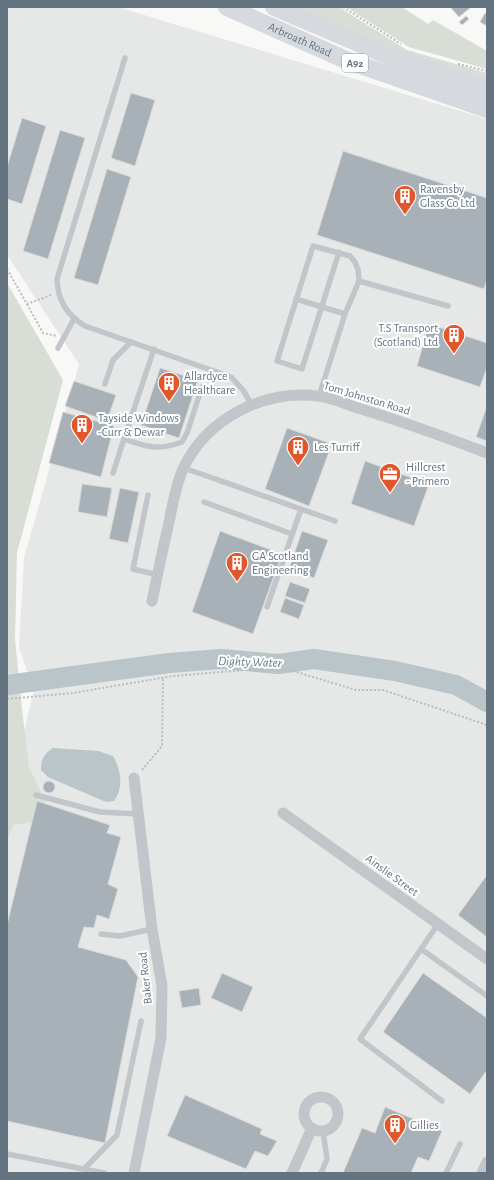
<svg xmlns="http://www.w3.org/2000/svg" width="494" height="1180" font-family="'Alegreya Sans',sans-serif">
<style>
.built{fill:#e6e7e7}
.green{fill:#d8ddd5}
.water{fill:#b9c5c9}
.lines{fill:none;stroke-linecap:round;stroke-linejoin:round}
.river{stroke:#b9c5c9;stroke-width:20}
.building{fill:#a8b1b7;stroke:#dadad8}
.path{stroke:#babdc0;stroke-width:2;stroke-dasharray:2 2;stroke-linecap:butt}
.lane{stroke:#c2c6ca;stroke-width:5.5}
.street{stroke:#c2c6ca;stroke-width:11}
.primary{stroke:#d6dade;stroke-width:18}
.labels{text-anchor:middle;stroke-width:4;stroke-linejoin:round;paint-order:stroke}
.shield{fill:#fff;stroke:#929ea7;stroke-width:1}
.shield-label{font-size:11px;font-weight:bold;fill:#647481}
.street-label{font-size:12px;fill:#647481;stroke:#fff}
.poi-label{font-size:12px;fill:#647481;stroke:#fff;text-anchor:start}
.water-label{font-size:13px;font-style:italic;fill:#637a82;stroke:#fff}
</style>
<rect width="100%" height="100%" fill="#f8f8f6"/>
<!-- built -->
<polygon class="built" points="7,7 118,7 487,119 487,1173 7,1173 7,802 34,690 19,648 24,558 79,364 7,255"/>
<!-- green -->
<g class="green">
<polygon points="284,7 339,7 407,50 487,73 487,84"/>
<polygon points="346,7 402,7 428,24 433,20 487,51 487,69 409,47"/>
<polygon points="7,283 63,380 17,553 15,639 22,709 29,767 48,807 61,817 13,825 7,840"/>
</g>
<!-- water -->
<path class="water" d="M53 748 98 751 113 756C121 770 124 787 114 801L106 802 48 777 41 770C41 759 44 754 53 748Z"/>
<g class="lines">
<!-- river -->
<polyline class="river" points="7,685 169,663 222,659 278,664 314,659 395,671 456,685 487,702"/>
</g>
<!-- building -->
<g class="building">
<polygon points="453,7 469,7 470,8 459,17 451,8"/>
<polygon points="485,13 487,15 487,26 480,22"/>
<polygon points="466,16 469,19 462,25 459,22"/>
<polygon points="131,93 155,100 135,166 111,158"/>
<polygon points="22,118 46,126 22,204 7,199 7,167"/>
<polygon points="60,130 85,138 48,259 23,251"/>
<polygon points="343,151 487,198 487,279 484,289 317,235"/>
<polygon points="107,169 131,177 98,285 74,278"/>
<polygon points="429,324 487,343 487,367 480,387 417,366"/>
<polygon points="160,368 198,380 179,438 141,425"/>
<polygon points="74,381 116,395 107,421 65,406"/>
<polygon points="487,406 487,441 476,437"/>
<polygon points="63,412 114,426 101,477 49,463"/>
<polygon points="287,428 332,444 309,506 265,489"/>
<polygon points="365,461 429,484 414,526 351,504"/>
<polygon points="82,484 112,488 107,517 78,512"/>
<polygon points="120,488 139,492 128,543 109,539"/>
<polygon points="220,531 282,554 253,634 192,612"/>
<polygon points="302,531 328,540 314,578 289,569"/>
<polygon points="290,582 310,589 305,603 285,596"/>
<polygon points="285,598 304,605 299,619 280,612"/>
<circle cx="49" cy="787" r="6"/>
<polygon points="37,801 110,825 107,833 121,837 108,884 118,889 109,919 97,915 94,928 84,927 78,947 126,960 138,977 105,1143 7,1121 7,925"/>
<polygon points="487,875 487,937 458,915"/>
<polygon points="222,973 253,987 242,1012 211,998"/>
<polygon points="423,973 487,1018 487,1070 470,1094 383,1032"/>
<polygon points="199,988 201,1005 182,1008 179,991"/>
<polygon points="185,1095 262,1129 260,1134 277,1141 268,1156 255,1151 246,1169 167,1136"/>
<polygon points="385,1107 442,1131 429,1161 418,1157 411,1173 343,1173 362,1128 375,1133"/>
</g>
<g class="lines">
<!-- path -->
<g class="path">
<polyline points="343,7 401,44"/>
<polyline points="458,64 487,71"/>
<polyline points="7,269 27,304 51,295"/>
<polyline points="27,304 43,333 57,336"/>
<polyline points="7,699 73,693 173,676 245,670 293,671 356,690 383,690 487,725"/>
<polyline points="142,770 162,746 163,677"/>
</g>
<!-- lane -->
<g class="lane">
<path d="M125 58 57 279C58 301 66 314 85 326L231 377 243 390 252 405"/>
<polyline points="359,281 448,306"/>
<polyline points="296,299 345,314"/>
<polyline points="58,348 74,319"/>
<path d="M154 349 124 439C149 447 156 451 182 442L187 433 202 387"/>
<polyline points="105,384 113,360 131,342"/>
<polyline points="319,396 345,314 359,281 358,270 355,262 350,256 313,246 277,361 302,369 339,252"/>
<polyline points="184,468 335,521"/>
<polyline points="113,473 124,439"/>
<polyline points="148,495 133,569 158,575"/>
<polyline points="204,502 292,534"/>
<polyline points="267,607 301,509"/>
<polyline points="36,795 100,812 138,814"/>
<polyline points="438,924 360,1039 442,1101"/>
<polyline points="101,934 120,936 152,929"/>
<polyline points="421,949 487,996"/>
<polyline points="7,1154 104,1173"/>
<polyline points="85,1168 117,1135 141,1021"/>
<polyline points="321,1173 327,1159 323,1131"/>
<polyline points="446,1173 460,1144"/>
</g>
<!-- street -->
<g class="street">
<path d="M152 601C157 577 162 552 168 527 172 508 175 487 183 469 206 419 264 389 318 396 332 397 347 405 361 409 404 422 445 437 487 453"/>
<polyline points="134,778 152,929 162,986 161,1038 134,1173"/>
<polyline points="283,813 487,959"/>
<circle cx="321" cy="1114" r="17"/>
<polyline points="292,1173 312,1128"/>
<polyline points="482,1173 487,1162"/>
</g>
<!-- primary -->
<g class="primary">
<path id="s1" d="M227 7 346 60 487 109"/>
<polyline points="274,7 389,56 487,90"/>
</g>
</g>
<!-- icons -->
<defs>
<g id="building-pin" transform="scale(1.15)"><path d="M0 17L-7.5 6A9.5 9.5 0 1 1 7.5 6Z" fill="#e2562c" stroke="#fff"/><path d="M-4-6H4V6H1V3H-1V6H-4ZM-2.5-4.3h1.7v1.8h-1.7ZM.8-4.3h1.7v1.8H.8ZM-2.5-1h1.7V.8h-1.7ZM.8-1h1.7V.8H.8Z" fill="#fff"/></g>
<g id="office-pin" transform="scale(1.15)"><path d="M0 17L-7.5 6A9.5 9.5 0 1 1 7.5 6Z" fill="#e2562c" stroke="#fff"/><path d="M-6-3h4V-5.5h4V-3h4V5H-6ZM-1-4.5V-3h2v-1.5ZM-6 0V1H6V0Z" fill="#fff"/></g>
</defs>
<g fill-rule="evenodd">
<use href="#building-pin" x="405" y="196"/>
<use href="#building-pin" x="454" y="335"/>
<use href="#building-pin" x="169" y="383"/>
<use href="#building-pin" x="82" y="425"/>
<use href="#building-pin" x="298" y="447"/>
<use href="#office-pin" x="390" y="474"/>
<use href="#building-pin" x="237" y="563"/>
<use href="#building-pin" x="395" y="1125"/>
</g>
<g class="labels">
<!-- shield labels -->
<rect class="shield" x="342" y="54" width="26" height="18" rx="3"/>
<g class="shield-label">
<text x="355" y="67">A92</text>
</g>
<!-- street labels -->
<g class="street-label">
<text dy="4" stroke="none"><textPath href="#s1" startOffset="80">Arbroath Road</textPath></text>
<text transform="translate(367 398) rotate(17)" y="4">Tom Johnston Road</text>
<text transform="translate(392 875) rotate(36)" y="4">Ainslie Street</text>
<text transform="translate(145 978) rotate(-96)" y="4">Baker Road</text>
</g>
<!-- poi labels -->
<g class="poi-label">
<text x="420" y="193">Ravensby<tspan x="420" dy="14">Glass Co Ltd</tspan></text>
<text x="438" y="332" text-anchor="end">T.S Transport<tspan x="438" dy="14">(Scotland) Ltd</tspan></text>
<text x="184" y="380">Allardyce<tspan x="184" dy="14">Healthcare</tspan></text>
<text x="98" y="422">Tayside Windows<tspan x="98" dy="14">-Curr &amp; Dewar</tspan></text>
<text x="314" y="451">Les Turriff</text>
<text x="406" y="471">Hillcrest<tspan x="406" dy="14">- Primero</tspan></text>
<text x="252" y="560">GA Scotland<tspan x="252" dy="14">Engineering</tspan></text>
<text x="410" y="1129">Gillies</text>
</g>
<!-- water labels -->
<g class="water-label">
<text transform="translate(250 661) rotate(2)" y="5">Dighty Water</text>
</g>
</g>
<!-- border -->
<rect width="494" height="1180" fill="none" stroke="#647481" stroke-width="16"/>
</svg>
